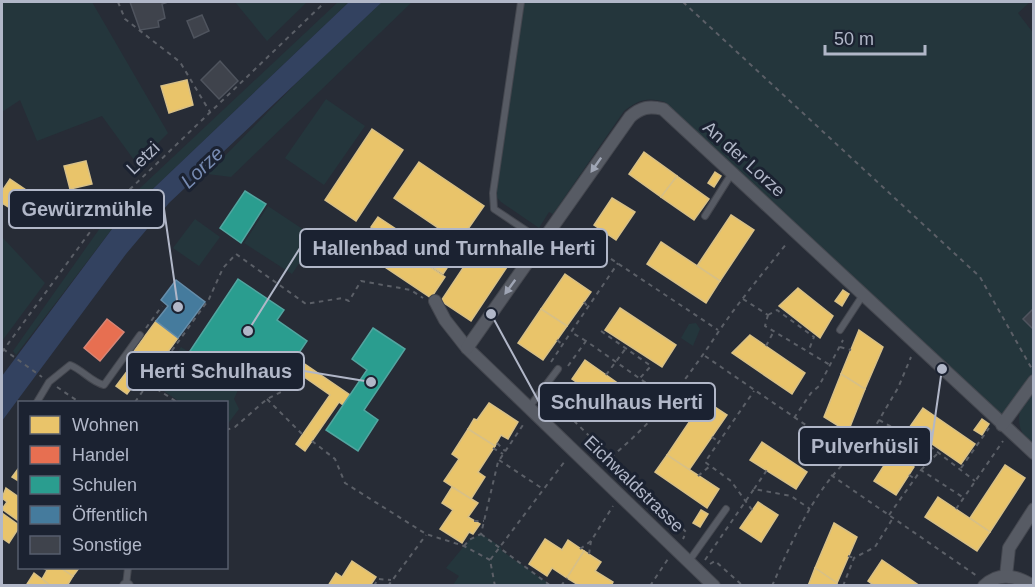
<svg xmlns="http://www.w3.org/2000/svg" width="1035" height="587" font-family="Arial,sans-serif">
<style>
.green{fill:#24363c}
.water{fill:#334260}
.homes{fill:#e9c46a;stroke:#d8c086;stroke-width:1.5}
.shops{fill:#e76f51;stroke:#d78575;stroke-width:1.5}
.schools{fill:#2a9d8f;stroke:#52a5a0;stroke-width:1.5}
.public{fill:#457b9d;stroke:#658daa;stroke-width:1.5}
.building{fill:#3f434c;stroke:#4f545e;stroke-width:1.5}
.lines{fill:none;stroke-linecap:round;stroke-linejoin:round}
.lane-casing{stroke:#44474f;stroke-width:8}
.street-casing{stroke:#44474f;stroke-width:14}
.path{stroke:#5b5f67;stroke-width:2;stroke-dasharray:4.5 4.5;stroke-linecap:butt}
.lane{stroke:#575b64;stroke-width:6}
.street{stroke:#575b64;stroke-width:12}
.oneway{fill:#9fa5b4}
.labels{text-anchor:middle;stroke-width:6;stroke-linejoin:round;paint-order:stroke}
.street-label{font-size:18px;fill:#b1b7c8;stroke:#1b2231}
.water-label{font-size:20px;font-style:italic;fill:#778bb2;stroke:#1b2231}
.leader{fill:none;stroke:#b1b7c8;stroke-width:2}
.callout-dot{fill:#b1b7c8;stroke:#1b2231;stroke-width:2}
.callout{fill:#1b2231;stroke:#b1b7c8;stroke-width:2}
.callout-label{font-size:20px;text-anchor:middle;font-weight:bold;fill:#b1b7c8}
</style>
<rect width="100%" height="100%" fill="#272c36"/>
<!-- green -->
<g class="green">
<polygon points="2,2 92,2 168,133 137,164 102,116 37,141 20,100 2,112"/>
<polygon points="235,2 307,2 267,41"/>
<polygon points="338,2 349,2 115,225 16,355 13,351 105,221"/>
<polygon points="382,2 412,2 231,177 207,174 326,53"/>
<path d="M521 2H1030L1018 13 1034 34 1033 447C1016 428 1017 421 1023 396L1001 416 665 102C648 97 639 99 624 111L553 214 549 212 539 228 501 202 493 193Z"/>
<polygon points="326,99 365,126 324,185 285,158"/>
<polygon points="268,206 316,238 292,274 244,243"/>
<polygon points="195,219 220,237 199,266 173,248"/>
<polygon points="2,237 45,283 2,341"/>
<polygon points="696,323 700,329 693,346 681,338 689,324"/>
<polygon points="181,347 240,385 234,399 239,409 227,425 226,402 180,402 155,385"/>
<polygon points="481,534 500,546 502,551 551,585 453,585 459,576 446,568 469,540"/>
</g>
<!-- water -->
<polygon class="water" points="349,2 382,2 169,203 126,254 2,421 2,376 115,225"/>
<!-- homes -->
<g class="homes">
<polygon points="187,80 193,105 169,113 161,86"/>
<polygon points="372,129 403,150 356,221 325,200"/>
<polygon points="644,152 677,176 661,197 629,174"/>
<polygon points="86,161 92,184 70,189 64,166"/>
<polygon points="419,162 484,206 459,242 394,198"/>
<polygon points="715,172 721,176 714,187 708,183"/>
<polygon points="677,176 709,199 694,220 661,197"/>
<polygon points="10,179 29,192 24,200 42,212 32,227 12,215 15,211 2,203 2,191"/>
<polygon points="612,198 635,212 616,240 594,225"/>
<polygon points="731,215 754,230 720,281 697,266"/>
<polygon points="378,217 408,237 401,247 371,227"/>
<polygon points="372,228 445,277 431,298 358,249"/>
<polygon points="483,238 513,258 471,321 441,301"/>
<polygon points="661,242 720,281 706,303 647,264"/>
<polygon points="419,245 449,265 443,274 413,255"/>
<polygon points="565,274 591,292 567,326 541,309"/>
<polygon points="798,288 833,316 820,338 779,306"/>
<polygon points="843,290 849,294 842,306 835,301"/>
<polygon points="620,308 676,345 662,367 605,330"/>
<polygon points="541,309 567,326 543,360 518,343"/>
<polygon points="156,321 178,338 154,371 131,355"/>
<polygon points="859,330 883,347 865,389 841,374"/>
<polygon points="750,335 805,373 792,394 732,353"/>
<polygon points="296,358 350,395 343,405 339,402 305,451 296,444 330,395 290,367"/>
<polygon points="585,360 633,394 620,412 572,379"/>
<polygon points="131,366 142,374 127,394 116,386"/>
<polygon points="841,374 865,389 848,432 824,417"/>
<polygon points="704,400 727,415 689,470 667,455"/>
<polygon points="489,403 518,422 508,439 501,435 495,446 468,429 474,419 477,420"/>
<polygon points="923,408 975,444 961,464 909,428"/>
<polygon points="982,419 989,424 982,435 974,430"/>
<polygon points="468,429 495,446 478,472 485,477 471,499 444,481 459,459 452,454"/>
<polygon points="762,442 807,472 796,489 750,460"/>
<polygon points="892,453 914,467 896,495 874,481"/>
<polygon points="667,455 719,489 707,508 655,472"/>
<polygon points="1005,465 1025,478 990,532 970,518"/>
<polygon points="18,469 20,470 20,482 12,477"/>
<polygon points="452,487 478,503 468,517 480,524 473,534 469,532 462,543 440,529 453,510 442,503"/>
<polygon points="6,488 20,498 20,522 2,509 7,502 2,498"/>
<polygon points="938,497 990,532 977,551 925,517"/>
<polygon points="758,502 778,515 761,542 740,528"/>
<polygon points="701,510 708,514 700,527 693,523"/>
<polygon points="2,513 20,526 9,543 2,538"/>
<polygon points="834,523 857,537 837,583 815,568"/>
<polygon points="545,539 562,550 568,540 584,551 567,578 552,568 547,576 529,564"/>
<polygon points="584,551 601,562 595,571 613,582 611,586 580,586 567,578"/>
<polygon points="882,560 920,586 875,586 868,581"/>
<polygon points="352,561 376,577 370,586 328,586 336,573 342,577"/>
<polygon points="43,568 61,568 73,576 67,586 51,586 42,579 47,570"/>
<polygon points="61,568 79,568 73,576"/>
<polygon points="815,568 837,583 836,586 808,586"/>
<polygon points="34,573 42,579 51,586 27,584"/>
</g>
<!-- shops -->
<polygon class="shops" points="107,319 124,332 100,361 84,348"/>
<!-- schools -->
<g class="schools">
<polygon points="245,191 266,204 241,243 220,228"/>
<polygon points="238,279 284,310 277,320 307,341 286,372 266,359 246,388 190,351"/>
<polygon points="373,328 405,349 364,410 378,420 358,451 326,430 367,370 352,359"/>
</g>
<!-- public -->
<polygon class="public" points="176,280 205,302 178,338 156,321 168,306 161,300"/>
<!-- building -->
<g class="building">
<polygon points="130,2 168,2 162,4 165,18 158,21 159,27 140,30"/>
<polygon points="202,15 209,31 194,38 187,21"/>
<polygon points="220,61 238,81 219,99 201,80"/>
<polygon points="1034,308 1034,330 1023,319"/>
</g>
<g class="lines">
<!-- lane casing -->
<g class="lane-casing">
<g id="lane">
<polyline points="521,2 493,193 494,209 542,241"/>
<polyline points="705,216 732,173"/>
<polyline points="840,330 863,295"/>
<path d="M37 402 49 382 70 365C83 370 91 382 104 385L140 335"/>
<polyline points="530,406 558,369"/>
<polyline points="689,561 726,509"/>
<polyline points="126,585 128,568"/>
</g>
</g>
<!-- street casing -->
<g class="street-casing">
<g id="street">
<polyline points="435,301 445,320 467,348 714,586"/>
<path d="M467 348 630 117C641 107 649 106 663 109L1034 453"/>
<polyline points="1002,425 1034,381"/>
<polyline points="1006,576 1009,548 1034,509"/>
<polyline points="126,586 127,586"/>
<path d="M984 586C999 571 1017 576 1033 586"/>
</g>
</g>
<!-- path -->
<g class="path">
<polyline points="118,2 125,19 180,62 210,112"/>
<polyline points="683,2 980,277 1032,369"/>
<polyline points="566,229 718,330"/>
<polyline points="743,299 768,315"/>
<polyline points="584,302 588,307"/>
<polyline points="768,315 765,326 830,365"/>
<polyline points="768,315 777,310 814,337 808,352"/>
<polyline points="146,328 162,306"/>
<polyline points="601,331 651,366 640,378"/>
<polyline points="557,340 563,345"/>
<polyline points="586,341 571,332 618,263"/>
<polyline points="766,346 774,331"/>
<polyline points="840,347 851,350"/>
<polyline points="3,349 42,377"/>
<polyline points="2,352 101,217 325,2"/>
<polyline points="705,356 851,456"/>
<polyline points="551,362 571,332"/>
<polyline points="568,366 586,341 669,399"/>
<polyline points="606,375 626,348"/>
<polyline points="149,384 177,402"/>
<polyline points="57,387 79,402"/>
<polyline points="267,399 303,435"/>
<polyline points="549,399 550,397 686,532 683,539"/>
<polyline points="135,402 209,299 223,268 236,254 306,304 342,298 349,301 361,281 411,290 423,298"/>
<polyline points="794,418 811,393 819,386 843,340"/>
<polyline points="879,420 901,432 905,427 975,481"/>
<polyline points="226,430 235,427 267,399 307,379"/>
<polyline points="901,432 897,440 929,462"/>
<polyline points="712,437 719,442"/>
<polyline points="312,441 335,459 345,483 426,534 464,546 490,560"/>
<polyline points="497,443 505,451"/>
<polyline points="493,448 503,454"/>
<path d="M611 457C655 421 688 378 719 331 740 300 764 272 787 243"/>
<polyline points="499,460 543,489"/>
<polyline points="961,468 989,428"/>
<polyline points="921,470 939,452"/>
<polyline points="831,475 977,576"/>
<polyline points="909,475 915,479"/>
<polyline points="698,476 710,466"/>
<polyline points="754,489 767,470"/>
<polyline points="956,509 1003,441"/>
<polyline points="752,510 731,481 705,462 754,391"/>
<polyline points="889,515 921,470 964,498"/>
<polyline points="474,521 484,521"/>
<polyline points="481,534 551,586"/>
<polyline points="464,546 469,540 481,534 498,462 525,422"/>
<polyline points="580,549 591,541 613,506"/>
<polyline points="589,554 591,541"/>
<polyline points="848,556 854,558"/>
<polyline points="705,560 754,489 791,496 810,509"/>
<polyline points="710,564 715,561 743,586"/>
<polyline points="374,586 378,579 391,580"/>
<polyline points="388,586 426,535"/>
<polyline points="495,586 490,560 565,461"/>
<polyline points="561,586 567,578"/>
<polyline points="650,586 668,559"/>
<path d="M772 586C793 539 813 492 851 456L857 457 898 388 911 357"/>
<polyline points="843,586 854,558 875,547 893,518"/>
</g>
<!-- lane -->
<use href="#lane" class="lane"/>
<!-- street -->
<use href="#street" class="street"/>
</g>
<!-- one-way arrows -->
<defs><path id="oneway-solid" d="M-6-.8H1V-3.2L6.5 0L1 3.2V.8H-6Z" transform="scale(1.5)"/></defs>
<g class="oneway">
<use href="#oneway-solid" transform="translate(596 165) rotate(125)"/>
<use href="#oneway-solid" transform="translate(510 287) rotate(126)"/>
</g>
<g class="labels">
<!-- street labels -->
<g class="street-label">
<text transform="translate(143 158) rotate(-44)" y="6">Letzi</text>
<text transform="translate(744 159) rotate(42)" y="6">An der Lorze</text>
<text transform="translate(634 484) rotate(44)" y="6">Eichwaldstrasse</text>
</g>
<!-- water labels -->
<g class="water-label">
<text transform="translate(202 167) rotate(-44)" y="7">Lorze</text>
</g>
</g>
<!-- callouts -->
<path class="leader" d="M178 307L164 209M248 331L300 248M371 382L304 371M491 314L539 402M942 369L931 446"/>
<g class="callout-dot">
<circle cx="178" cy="307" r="6"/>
<circle cx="248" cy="331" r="6"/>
<circle cx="371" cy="382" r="6"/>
<circle cx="491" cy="314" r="6"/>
<circle cx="942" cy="369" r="6"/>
</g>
<g class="callout">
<rect x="9" y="190" width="155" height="38" rx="6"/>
<rect x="300" y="229" width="307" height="38" rx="6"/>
<rect x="127" y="352" width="177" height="38" rx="6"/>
<rect x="539" y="383" width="176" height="38" rx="6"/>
<rect x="799" y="427" width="132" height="38" rx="6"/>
</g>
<g class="callout-label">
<text x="87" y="216">Gewürzmühle</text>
<text x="454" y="255">Hallenbad und Turnhalle Herti</text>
<text x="216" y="378">Herti Schulhaus</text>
<text x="627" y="409">Schulhaus Herti</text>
<text x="865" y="453">Pulverhüsli</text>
</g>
<!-- border -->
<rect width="1035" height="587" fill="none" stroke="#b1b7c8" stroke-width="6"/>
<!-- legend -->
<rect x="18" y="401" width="210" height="168" fill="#1b2231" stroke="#575e6d" stroke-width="1.5"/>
<rect x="30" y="416" width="30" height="18" fill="#e9c46a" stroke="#575e6d" stroke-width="1.5"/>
<text x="72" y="431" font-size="18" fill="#b1b7c8">Wohnen</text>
<rect x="30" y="446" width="30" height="18" fill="#e76f51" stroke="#575e6d" stroke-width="1.5"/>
<text x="72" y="461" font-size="18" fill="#b1b7c8">Handel</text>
<rect x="30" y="476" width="30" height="18" fill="#2a9d8f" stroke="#575e6d" stroke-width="1.5"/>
<text x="72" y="491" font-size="18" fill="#b1b7c8">Schulen</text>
<rect x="30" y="506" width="30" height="18" fill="#457b9d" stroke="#575e6d" stroke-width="1.5"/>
<text x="72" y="521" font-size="18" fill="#b1b7c8">Öffentlich</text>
<rect x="30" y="536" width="30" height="18" fill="#3f434c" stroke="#575e6d" stroke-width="1.5"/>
<text x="72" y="551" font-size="18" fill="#b1b7c8">Sonstige</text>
<!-- scale -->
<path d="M825 45v9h100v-9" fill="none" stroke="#b1b7c8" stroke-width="3"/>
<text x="834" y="45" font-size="18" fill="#b1b7c8" stroke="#1b2231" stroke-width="4.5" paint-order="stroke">50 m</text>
</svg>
